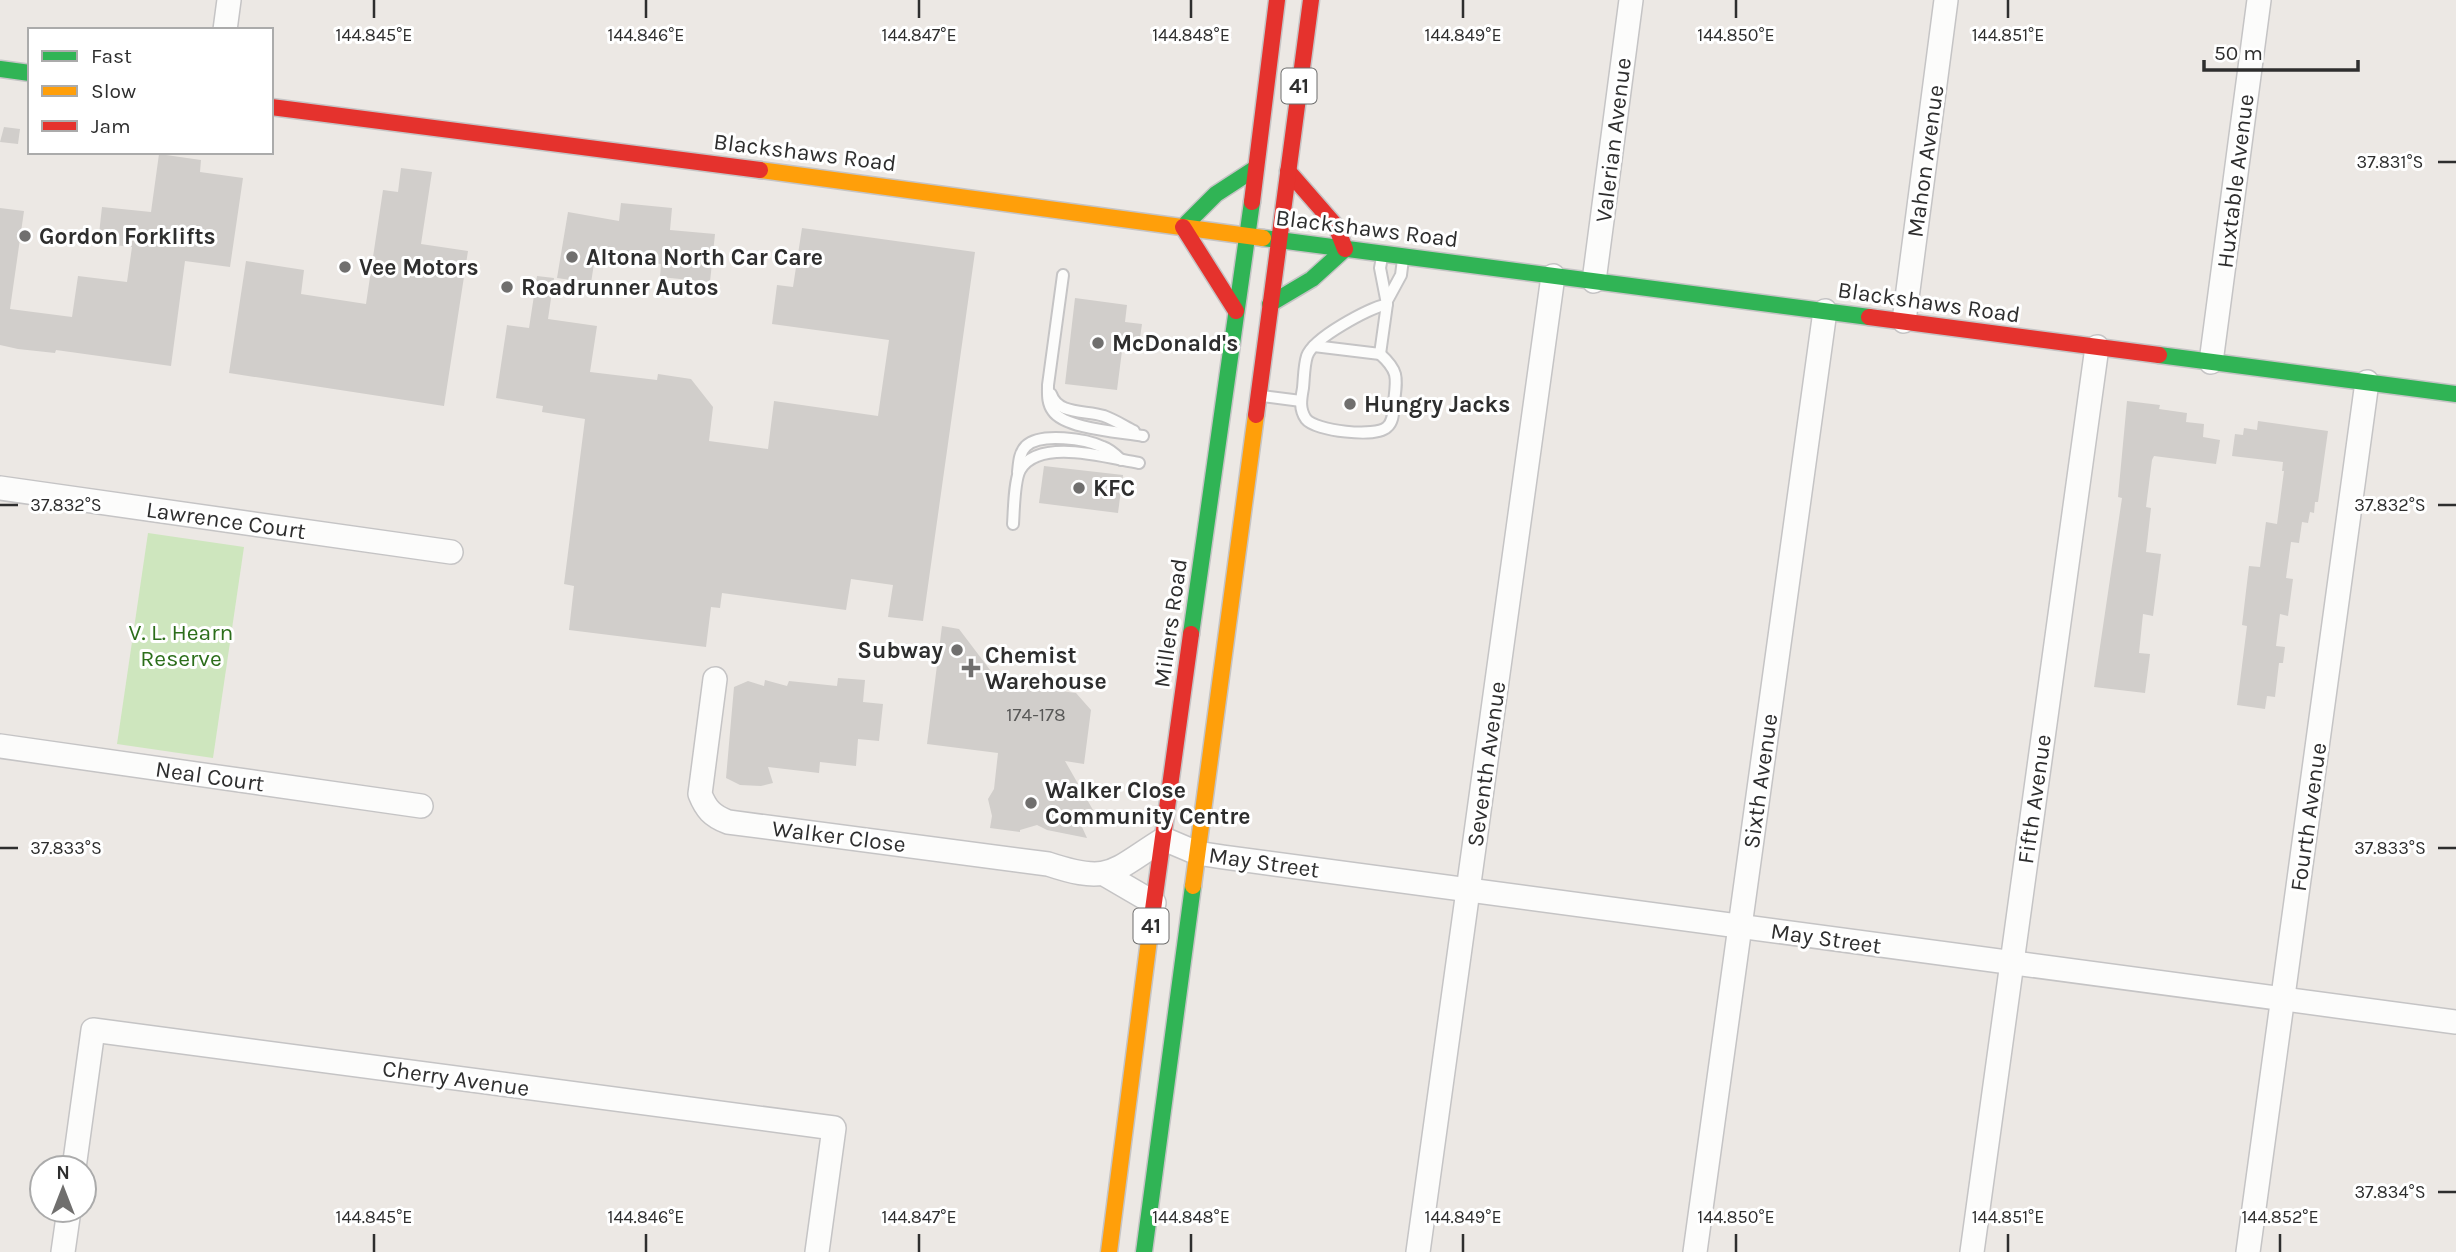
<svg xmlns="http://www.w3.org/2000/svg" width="2456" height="1252" font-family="Karla,sans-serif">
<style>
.green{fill:#cee6be}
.building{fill:#d1cecb}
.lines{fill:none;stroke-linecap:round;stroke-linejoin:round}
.lane-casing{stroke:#c5c4c5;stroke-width:14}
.street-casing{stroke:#c5c4c5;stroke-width:26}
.fast-casing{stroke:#c5c4c5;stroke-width:19}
.slow-casing{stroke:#c5c4c5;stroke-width:19}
.jam-casing{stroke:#c5c4c5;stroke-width:19}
.lane{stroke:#fcfcfb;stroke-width:10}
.street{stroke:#fcfcfb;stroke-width:23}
.fast{stroke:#30b455;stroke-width:16}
.slow{stroke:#ff9f0a;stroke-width:16}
.jam{stroke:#e5322d;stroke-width:16}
.ticks{fill:none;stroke:#2e2e2e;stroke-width:2.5}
.poi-dot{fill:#706f6e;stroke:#fff;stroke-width:2.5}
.labels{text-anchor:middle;stroke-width:6;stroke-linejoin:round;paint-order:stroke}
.number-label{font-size:19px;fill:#585857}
.shield{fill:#fff;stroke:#6d6d6d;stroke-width:2}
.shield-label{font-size:21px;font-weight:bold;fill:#2e2e2e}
.street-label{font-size:23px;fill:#2e2e2e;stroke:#fff}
.poi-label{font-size:23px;font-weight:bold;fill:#2e2e2e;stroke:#fff;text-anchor:start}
.park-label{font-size:23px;fill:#2c6e1b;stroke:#fff}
.ticks-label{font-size:18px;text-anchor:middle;fill:#2e2e2e;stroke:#fff;stroke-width:6;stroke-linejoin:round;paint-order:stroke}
</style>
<rect width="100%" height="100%" fill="#ece8e4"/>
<!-- green -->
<polygon class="green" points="148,533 244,547 213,758 117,744"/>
<!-- building -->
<g class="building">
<polygon points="4,127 20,129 18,144 0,142"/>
<polygon points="159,154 201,160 200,172 243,178 230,267 185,261 171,366 56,350 55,353 18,349 0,345 0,208 24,211 10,309 72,317 78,276 127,282 132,247 98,243 102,207 151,212"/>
<polygon points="401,168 432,172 421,244 468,251 444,406 229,373 246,261 304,270 301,294 366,304 383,190 398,192"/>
<polygon points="621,203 672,208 670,230 715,234 710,282 660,277 661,264 595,257 591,283 557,278 568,212 619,221"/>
<polygon points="802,228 975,252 923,621 888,617 893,585 851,579 846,610 722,593 720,608 711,607 706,647 569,630 574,586 564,584 585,419 542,412 543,406 496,398 507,325 529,328 537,276 554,278 548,319 597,326 590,372 657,380 658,374 691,379 713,407 709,441 768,449 774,401 878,416 889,340 772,324 777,285 793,287"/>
<polygon points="1075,298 1127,305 1125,322 1142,324 1139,345 1123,343 1117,390 1065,384"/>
<polygon points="2127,401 2160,405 2159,409 2187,413 2186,422 2204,424 2203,437 2220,440 2216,464 2154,456 2152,460 2146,507 2151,508 2146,552 2161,554 2153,616 2143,614 2139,653 2150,654 2145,693 2094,687 2122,498 2118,497"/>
<polygon points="2258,421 2328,431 2318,502 2315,502 2314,513 2310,512 2308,523 2302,522 2299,543 2291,542 2286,578 2293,579 2288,616 2280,614 2276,646 2285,647 2283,663 2279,663 2275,697 2267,696 2265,709 2237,705 2247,626 2242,625 2249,566 2260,567 2266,522 2277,524 2284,471 2282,471 2283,462 2232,456 2235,434 2243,435 2244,428 2257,430"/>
<polygon points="1044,466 1123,475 1118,513 1039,503"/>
<polygon points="942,626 959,629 1000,683 1076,693 1091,710 1084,764 1065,761 1093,810 1098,825 1082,827 1087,838 1047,830 1037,825 1020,830 1020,832 990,828 992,816 988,799 994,789 998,753 927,744"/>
<polygon points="838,678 865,680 863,702 883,704 879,741 858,739 856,766 820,762 819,773 768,767 773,783 761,786 740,785 726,778 734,687 748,681 764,686 765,680 787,686 789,681 837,686"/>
</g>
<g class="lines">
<!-- lane casing -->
<g class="lane-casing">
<g id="lane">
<path d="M1063 275 1048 385C1048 394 1047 403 1053 411 1065 429 1122 432 1143 436"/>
<polyline points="1388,299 1401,275 1403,259"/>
<polyline points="1314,346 1380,354 1387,304 1380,268 1382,257"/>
<path d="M1380 354C1399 371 1397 378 1394 402 1393 411 1394 421 1387 427 1376 438 1315 431 1306 419 1299 409 1301 399 1303 388 1304 378 1304 365 1307 356 1314 337 1368 309 1387 304"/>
<path d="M1051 394C1058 415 1085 410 1104 416 1115 420 1124 426 1134 431"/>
<polyline points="1262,396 1301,401"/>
<path d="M1018 472C1019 463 1019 453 1026 446 1041 432 1086 439 1103 447 1109 449 1116 455 1121 460"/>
<path d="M1013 524C1014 511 1014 481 1020 470 1039 437 1108 458 1139 463"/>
</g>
</g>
<!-- street casing -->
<g class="street-casing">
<g id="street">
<polyline points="225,30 229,0"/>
<polyline points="1594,281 1631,0"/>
<polyline points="1904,321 1946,0"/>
<polyline points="2211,362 2259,0"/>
<polyline points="0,488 451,552"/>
<path d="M715 679 700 794C706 809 712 816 728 822L1048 864C1111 885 1112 871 1164 839L1197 853 1223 857 2456 1022"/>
<polyline points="0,746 421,806"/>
<polyline points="1106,875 1154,903"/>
<polyline points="74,1168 93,1030 834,1128 817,1252"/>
<polyline points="63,1252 69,1210"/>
<polyline points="1418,1252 1553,276"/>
<polyline points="1695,1252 1825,311"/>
<polyline points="1972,1252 2097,347"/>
<polyline points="2248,1252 2367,382"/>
</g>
</g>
<!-- fast casing -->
<g class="fast-casing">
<g id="fast">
<polyline points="0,69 30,73"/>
<polyline points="1183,227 1216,194 1256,168"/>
<polyline points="1263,238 1869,317"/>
<polyline points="1270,304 1312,279 1345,249"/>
<polyline points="2159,355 2456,394"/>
<polyline points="1191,634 1252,202"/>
<polyline points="1144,1252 1193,886"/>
</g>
</g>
<!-- slow casing -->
<g class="slow-casing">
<g id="slow">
<polyline points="760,170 1263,238"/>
<polyline points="1193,886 1256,415"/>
<polyline points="1109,1252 1151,924"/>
</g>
</g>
<!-- jam casing -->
<g class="jam-casing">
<g id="jam">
<polyline points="271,107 760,170"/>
<polyline points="1288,171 1336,226 1345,249"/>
<polyline points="1252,202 1277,0"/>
<polyline points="1183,227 1236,311"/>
<polyline points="1869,317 2159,355"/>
<polyline points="1256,415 1311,0"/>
<polyline points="1151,924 1191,634"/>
</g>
</g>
<!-- lane -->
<use href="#lane" class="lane"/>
<!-- street -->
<use href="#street" class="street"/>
<!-- fast -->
<use href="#fast" class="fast"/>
<!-- slow -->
<use href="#slow" class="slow"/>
<!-- jam -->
<use href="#jam" class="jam"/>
</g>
<!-- ticks -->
<path class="ticks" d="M374 0V18M646 0V18M919 0V18M1191 0V18M1463 0V18M1736 0V18M2008 0V18M2438 162H2456M0 505H18M2438 505H2456M0 848H18M2438 848H2456M2438 1192H2456M374 1234V1252M646 1234V1252M919 1234V1252M1191 1234V1252M1463 1234V1252M1736 1234V1252M2008 1234V1252M2280 1234V1252"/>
<!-- markers -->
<g class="poi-dot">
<circle cx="25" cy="236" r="7"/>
<circle cx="572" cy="257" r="7"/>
<circle cx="345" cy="267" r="7"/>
<circle cx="507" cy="287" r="7"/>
<circle cx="1098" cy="343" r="7"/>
<circle cx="1350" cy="404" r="7"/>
<circle cx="1079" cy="488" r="7"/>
<circle cx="957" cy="650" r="7"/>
<path d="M967.5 657.5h7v7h7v7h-7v7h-7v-7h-7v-7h7z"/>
<circle cx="1031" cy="803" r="7"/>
</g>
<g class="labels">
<!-- number labels -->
<g class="number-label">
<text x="1036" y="721">174-178</text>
</g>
<!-- shield labels -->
<g class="shield">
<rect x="1281.5" y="68.5" width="35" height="35" rx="5"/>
<rect x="1133.5" y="908.5" width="35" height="35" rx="5"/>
</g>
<g class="shield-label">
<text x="1299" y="93">41</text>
<text x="1151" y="933">41</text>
</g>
<!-- street labels -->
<g class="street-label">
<text transform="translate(1613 140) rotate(-83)" y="8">Valerian Avenue</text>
<text transform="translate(805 152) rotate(7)" y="8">Blackshaws Road</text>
<text transform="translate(1925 161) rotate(-82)" y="8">Mahon Avenue</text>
<text transform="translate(2235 181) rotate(-83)" y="8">Huxtable Avenue</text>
<text transform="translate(1367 228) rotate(7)" y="8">Blackshaws Road</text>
<text transform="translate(1929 302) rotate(8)" y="8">Blackshaws Road</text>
<text transform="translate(226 520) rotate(8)" y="8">Lawrence Court</text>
<text transform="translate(1170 623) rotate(-82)" y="8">Millers Road</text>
<text transform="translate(1486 764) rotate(-82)" y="8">Seventh Avenue</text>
<text transform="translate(210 776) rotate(8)" y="8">Neal Court</text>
<text transform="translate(1760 781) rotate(-82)" y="8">Sixth Avenue</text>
<text transform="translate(2034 799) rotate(-82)" y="8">Fifth Avenue</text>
<text transform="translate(2308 817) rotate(-82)" y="8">Fourth Avenue</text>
<text transform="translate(839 836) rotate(7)" y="8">Walker Close</text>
<text transform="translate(1264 862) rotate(8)" y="8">May Street</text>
<text transform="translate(1826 938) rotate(8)" y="8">May Street</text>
<text transform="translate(456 1078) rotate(8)" y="8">Cherry Avenue</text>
</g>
<!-- poi labels -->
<g class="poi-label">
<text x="39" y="244">Gordon Forklifts</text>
<text x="586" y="265">Altona North Car Care</text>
<text x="359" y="275">Vee Motors</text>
<text x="521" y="295">Roadrunner Autos</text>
<text x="1112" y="351">McDonald's</text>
<text x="1364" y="412">Hungry Jacks</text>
<text x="1093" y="496">KFC</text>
<text x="943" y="658" text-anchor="end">Subway</text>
<text x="985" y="663">Chemist<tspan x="985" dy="26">Warehouse</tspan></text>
<text x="1045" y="798">Walker Close<tspan x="1045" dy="26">Community Centre</tspan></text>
</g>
<!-- park labels -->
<g class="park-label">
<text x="181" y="640">V. L. Hearn<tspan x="181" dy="26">Reserve</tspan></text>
</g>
</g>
<g class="ticks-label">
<text x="374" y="41">144.845°E</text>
<text x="646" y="41">144.846°E</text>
<text x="919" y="41">144.847°E</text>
<text x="1191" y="41">144.848°E</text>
<text x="1463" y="41">144.849°E</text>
<text x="1736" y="41">144.850°E</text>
<text x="2008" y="41">144.851°E</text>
<text x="2390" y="168">37.831°S</text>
<text x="66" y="511">37.832°S</text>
<text x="2390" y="511">37.832°S</text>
<text x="66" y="854">37.833°S</text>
<text x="2390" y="854">37.833°S</text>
<text x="2390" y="1198">37.834°S</text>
<text x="374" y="1223">144.845°E</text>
<text x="646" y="1223">144.846°E</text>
<text x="919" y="1223">144.847°E</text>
<text x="1191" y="1223">144.848°E</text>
<text x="1463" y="1223">144.849°E</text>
<text x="1736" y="1223">144.850°E</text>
<text x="2008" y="1223">144.851°E</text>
<text x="2280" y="1223">144.852°E</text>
</g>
<!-- legend -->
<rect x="28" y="28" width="245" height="126" fill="#ffffff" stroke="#ababab" stroke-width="2"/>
<rect x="42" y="51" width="35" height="10" fill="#30b455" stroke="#ababab" stroke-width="2"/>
<text x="91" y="63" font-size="21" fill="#2e2e2e">Fast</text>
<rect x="42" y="86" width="35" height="10" fill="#ff9f0a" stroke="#ababab" stroke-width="2"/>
<text x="91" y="98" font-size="21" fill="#2e2e2e">Slow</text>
<rect x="42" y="121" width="35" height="10" fill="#e5322d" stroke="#ababab" stroke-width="2"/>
<text x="91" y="133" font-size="21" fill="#2e2e2e">Jam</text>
<!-- north arrow -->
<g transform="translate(63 1189)"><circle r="33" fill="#ffffff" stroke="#ababab" stroke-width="2"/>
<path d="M0-5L12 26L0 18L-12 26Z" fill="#706f6e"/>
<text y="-10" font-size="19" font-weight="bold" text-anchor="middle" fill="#2e2e2e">N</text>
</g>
<!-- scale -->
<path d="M2204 60v10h154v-10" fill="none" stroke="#2e2e2e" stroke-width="3.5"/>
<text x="2214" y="60" font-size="21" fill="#2e2e2e" stroke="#ffffff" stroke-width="5" paint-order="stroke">50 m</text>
</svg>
